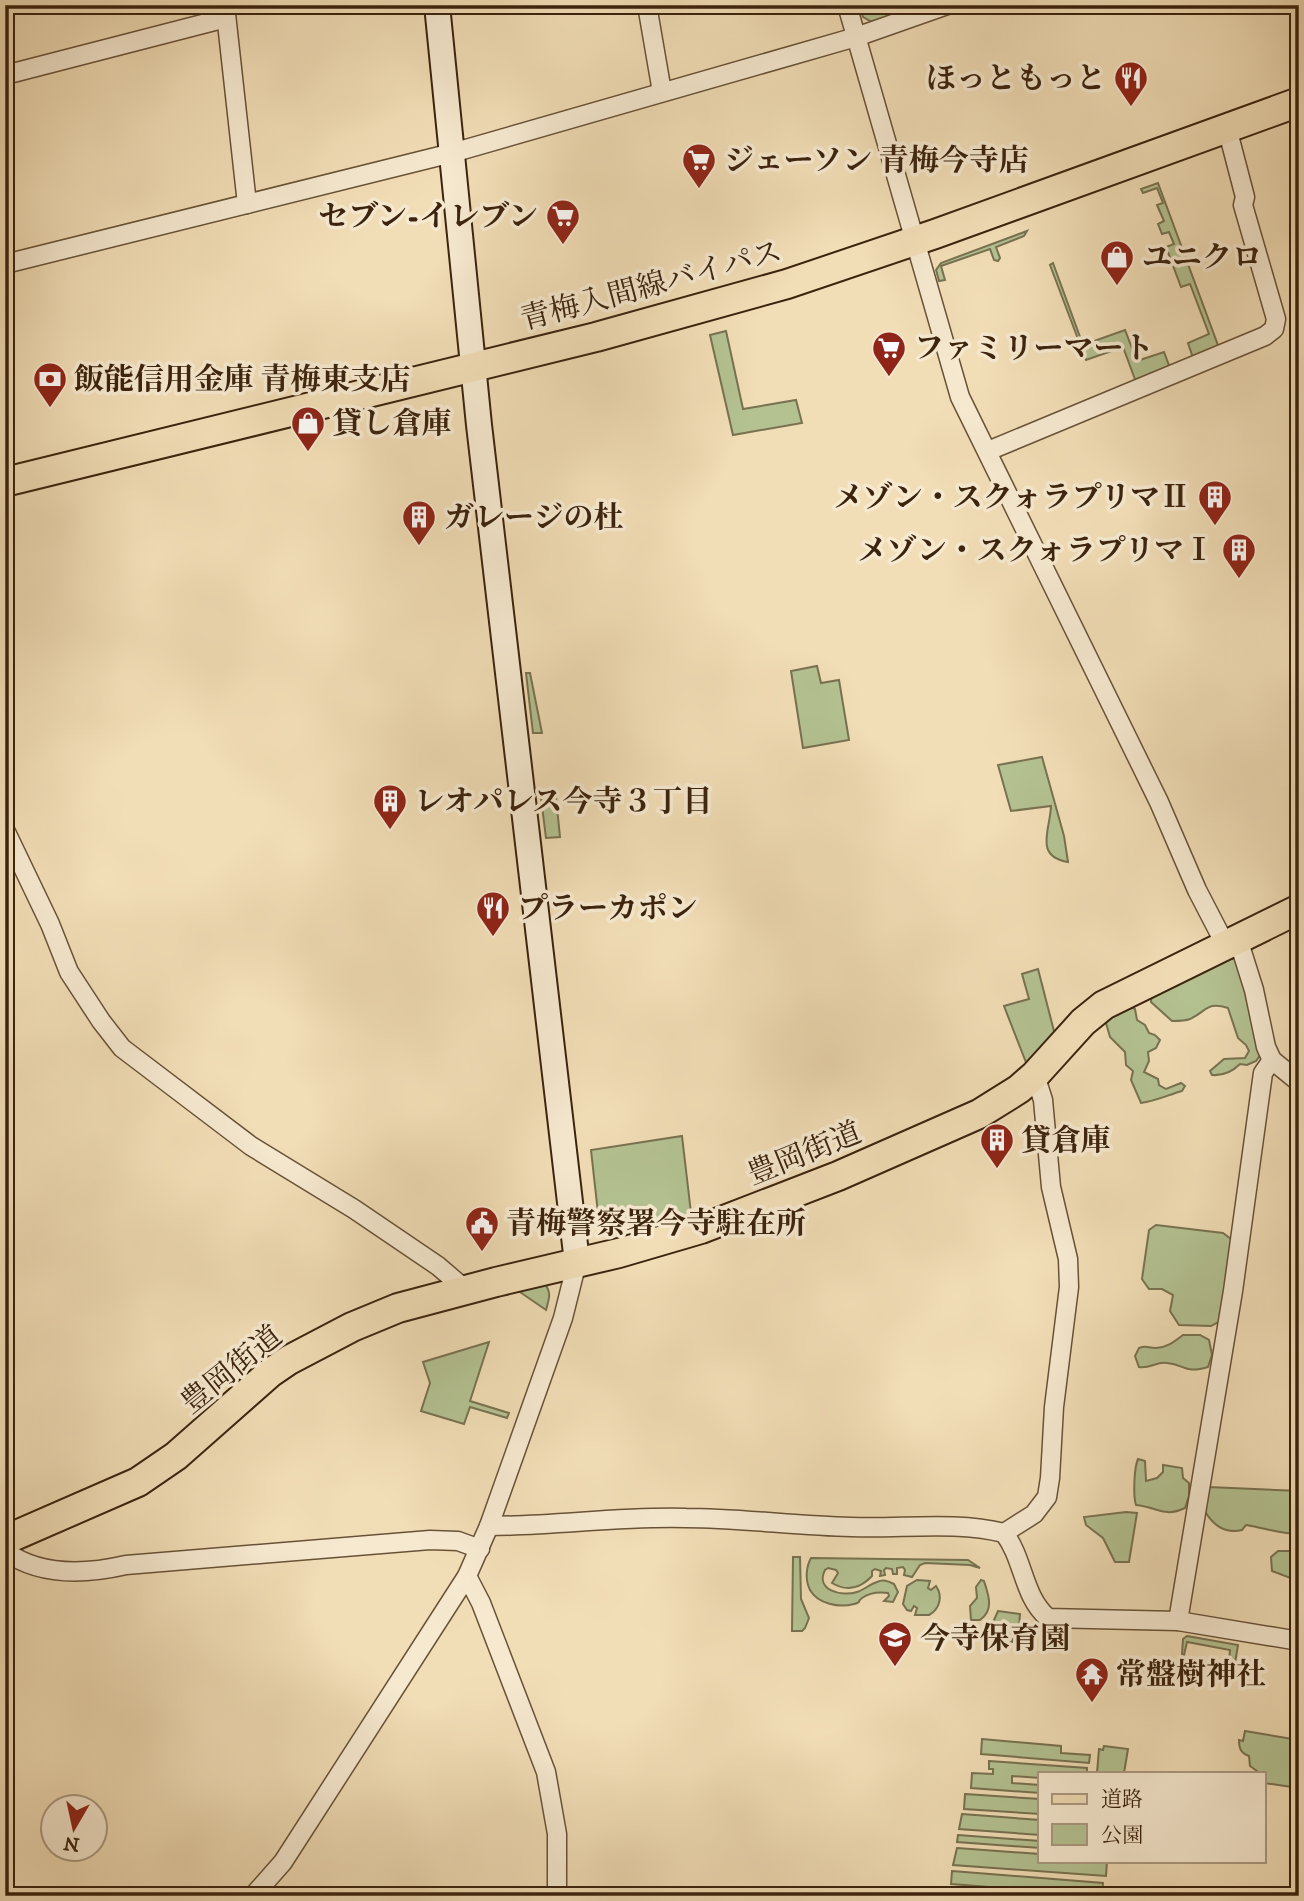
<svg xmlns="http://www.w3.org/2000/svg" width="1304" height="1901" font-family="'IM FELL DW Pica','Noto Serif JP',serif">
<style>
.green{fill:#b4c292;stroke:#787250;stroke-width:2}
.lines{fill:none;stroke-linecap:round;stroke-linejoin:round}
.street-casing{stroke:#685237;stroke-width:21}
.secondary-casing{stroke:#3b230d;stroke-width:28}
.primary-casing{stroke:#3b230d;stroke-width:32}
.street{stroke:#f6e9d0;stroke-width:18}
.secondary{stroke:#f6e9d0;stroke-width:24}
.primary{stroke:#f1ddb6;stroke-width:28}
.labels{text-anchor:middle;stroke-width:7;stroke-linejoin:round;paint-order:stroke}
.poi-label{font-size:30px;font-weight:bold;fill:#3b230d;stroke:#f6e9d0;text-anchor:start}
.street-label{font-size:30px;fill:#3b230d;stroke:#f6e9d0}
</style>
<rect width="100%" height="100%" fill="#f1ddb6"/>
<filter id="stains"><feTurbulence type="fractalNoise" baseFrequency=".00286" numOctaves="4"/><feColorMatrix values="0 0 0 0 .2 0 0 0 0 .09 0 0 0 0 .02 0 0 0 .5 -.17"/></filter>
<radialGradient id="worn" r=".72"><stop offset=".6" stop-color="#630" stop-opacity="0"/><stop offset="1" stop-color="#630" stop-opacity=".3"/></radialGradient>
<!-- green -->
<g class="green">
<polygon points="859,5 917,5 872,22 863,17"/>
<polygon points="1158,183 1219,348 1193,358 1188,343 1209,334 1190,284 1181,287 1166,247 1174,244 1169,232 1162,234 1158,224 1164,221 1157,205 1163,203 1157,188 1143,193 1141,189"/>
<polygon points="1027,231 1024,236 996,247 1000,258 998,261 994,260 990,249 941,266 945,280 939,281 936,270 941,263"/>
<polygon points="1053,263 1083,345 1125,330 1137,361 1164,352 1170,368 1136,382 1123,347 1086,360 1050,265"/>
<polygon points="726,331 743,409 796,400 802,423 733,435 710,335"/>
<polygon points="817,666 821,683 839,680 849,740 803,748 791,671"/>
<polygon points="526,673 530,673 542,733 533,733"/>
<path d="M1042 757 1064 836 1068 862C1034 856 1050 831 1051 806L1011 811 998 765Z"/>
<polygon points="556,797 560,837 546,838 541,798"/>
<path d="M1225 959H1234L1242 968 1261 1054 1256 1061 1247 1065 1240 1064C1232 1072 1224 1076 1212 1075L1210 1071 1224 1059 1245 1058 1249 1051 1246 1045 1238 1038 1228 1008C1207 1001 1207 1011 1190 1019 1185 1021 1178 1021 1172 1021L1151 1002 1152 992 1177 979 1192 978 1208 966Z"/>
<polygon points="1038,969 1055,1035 1027,1065 1004,1006 1029,999 1022,974"/>
<path d="M1126 1005 1135 1009 1137 1020 1145 1025 1149 1033 1155 1035 1160 1040 1156 1048 1148 1052 1149 1061 1144 1072 1158 1079 1159 1085 1166 1089 1181 1083 1185 1086 1182 1091C1168 1095 1156 1101 1141 1103L1131 1080 1133 1071 1126 1065 1125 1052 1110 1037 1106 1023 1116 1011Z"/>
<polygon points="682,1136 691,1213 685,1222 623,1239 599,1222 591,1150"/>
<polygon points="1156,1225 1223,1233 1231,1239 1232,1255 1220,1321 1211,1326 1179,1325 1170,1311 1173,1295 1162,1289 1149,1289 1142,1279 1149,1230"/>
<path d="M544 1283C552 1292 549 1299 546 1310L517 1290Z"/>
<path d="M1183 1335H1200L1209 1340 1212 1355 1208 1367C1184 1374 1186 1365 1167 1363 1157 1361 1150 1369 1139 1367L1135 1356 1139 1348C1147 1345 1148 1348 1156 1348 1167 1348 1175 1341 1183 1335Z"/>
<polygon points="489,1342 470,1401 509,1413 507,1418 470,1407 464,1424 421,1411 430,1383 423,1362"/>
<path d="M1138 1459 1145 1461 1146 1481 1157 1478 1163 1472V1465L1182 1468 1183 1478 1189 1483V1496L1185 1508C1164 1518 1157 1507 1136 1505 1133 1496 1134 1468 1138 1459Z"/>
<path d="M1208 1487 1299 1491V1534C1280 1534 1265 1528 1246 1525L1242 1530C1224 1534 1213 1525 1204 1510Z"/>
<polygon points="1126,1512 1137,1513 1129,1562 1115,1562 1103,1538 1086,1525 1084,1517"/>
<polygon points="1278,1551 1299,1551 1299,1561 1296,1562 1293,1579 1272,1571 1271,1557"/>
<polygon points="793,1557 800,1557 801,1599 809,1618 805,1628 802,1631 792,1631"/>
<path d="M811 1558 968 1560 980 1568 970 1565 925 1563 920 1565 912 1577 904 1575 905 1570 903 1567 897 1568V1574H893L892 1569 886 1568 884 1570 885 1575 880 1576 881 1571 875 1569 872 1571V1576C861 1588 847 1592 832 1583L838 1573 836 1570 828 1568 825 1570C815 1590 841 1597 857 1592 864 1590 870 1584 877 1582 883 1579 888 1581 894 1584L898 1592 893 1602 884 1601 889 1596 888 1593C880 1592 869 1593 862 1598 856 1603 862 1602 854 1604 839 1608 818 1604 810 1590 805 1580 806 1567 811 1558Z"/>
<path d="M917 1580 930 1581 928 1588 931 1590 936 1586C943 1596 940 1609 929 1615H915L917 1608 914 1606 911 1611 907 1610 903 1604 907 1586Z"/>
<path d="M981 1580 984 1581C989 1596 994 1610 980 1620H971L970 1606 977 1598 976 1587Z"/>
<polygon points="998,1611 1020,1614 1019,1626 1012,1642 995,1645 1000,1634 990,1629"/>
<polygon points="1187,1636 1238,1645 1235,1663 1229,1662 1230,1650 1187,1642 1184,1655 1182,1654 1183,1639"/>
<path d="M1245 1731 1299 1740V1788L1264 1783V1773H1257V1771L1250 1766 1249 1756C1241 1753 1239 1749 1239 1740L1243 1741Z"/>
<polygon points="982,1739 1061,1746 1061,1753 1090,1755 1089,1763 981,1754"/>
<polygon points="1104,1746 1128,1749 1124,1773 1097,1773 1099,1749 1103,1750"/>
<polygon points="989,1761 1087,1768 1087,1773 1040,1773 1040,1778 1012,1776 1012,1783 1040,1785 1040,1793 971,1788 972,1773 993,1774 993,1769 989,1769"/>
<polygon points="965,1794 1040,1799 1040,1814 964,1809"/>
<polygon points="962,1814 1040,1820 1040,1835 959,1829"/>
<polygon points="958,1835 1040,1841 1040,1848 957,1842"/>
<polygon points="957,1848 1040,1854 1040,1861 1107,1861 1106,1876 953,1865"/>
<polygon points="952,1871 1103,1883 1102,1896 951,1884"/>
</g>
<g class="lines">
<!-- street casing -->
<g class="street-casing">
<g id="street">
<polyline points="225,5 247,204"/>
<polyline points="647,5 662,92"/>
<polyline points="847,5 960,397 1159,802 1197,890 1225,944"/>
<polyline points="5,75 226,18"/>
<polyline points="5,264 452,153 856,37 947,5"/>
<polyline points="988,451 1265,336 1274,329 1276,319 1243,205 1245,197 1227,128"/>
<polyline points="5,830 50,924 69,972 101,1021 122,1048 251,1146 354,1209 438,1266 466,1290"/>
<polyline points="1238,939 1254,990 1266,1047 1272,1060 1299,1082"/>
<path d="M489 1526C555 1526 620 1516 686 1518 741 1518 796 1526 851 1527 902 1529 955 1521 1004 1533 1024 1559 1023 1597 1048 1618L1178 1621 1299 1641"/>
<polyline points="1004,1533 1034,1514 1047,1497 1050,1478 1054,1407 1069,1287 1068,1259 1051,1187 1043,1100 1035,1075"/>
<path d="M5 1551C40 1577 87 1574 126 1565L430 1540 458 1541 480 1549"/>
<polyline points="467,1576 481,1603 546,1772 557,1834 557,1896"/>
<polyline points="1178,1621 1233,1291 1263,1073 1272,1060"/>
<polyline points="253,1896 283,1862 467,1576 489,1526 563,1318 577,1262"/>
</g>
</g>
<!-- secondary casing -->
<g class="secondary-casing">
<polyline id="secondary" points="437,5 479,425 577,1262"/>
</g>
<!-- primary casing -->
<g class="primary-casing">
<g id="primary">
<polyline points="5,482 596,337 787,284 935,234 1299,102"/>
<polyline points="5,1540 138,1482 176,1456 270,1373 289,1360 352,1327 398,1308 496,1282 619,1253 701,1229 838,1176 979,1114 1019,1089 1035,1075 1083,1022 1104,1005 1299,909"/>
</g>
</g>
<!-- street -->
<use href="#street" class="street"/>
<!-- secondary -->
<use href="#secondary" class="secondary"/>
<!-- primary -->
<use href="#primary" class="primary"/>
</g>
<!-- icons -->
<defs>
<g id="restaurant-pin" transform="scale(1.75)"><path d="M0 17L-7.5 6A9.5 9.5 0 1 1 7.5 6Z" fill="#8f2418" stroke="#f6e9d0"/><path d="M-5-6h1v4h1v-4h1v4h1v-4h1v5L-1.5 .5V6h-2V.5L-5-1ZM5-6V6H3V1.5H1.5Q1.5-4 5-6Z" fill="#fff"/></g>
<g id="supermarket-pin" transform="scale(1.75)"><path d="M0 17L-7.5 6A9.5 9.5 0 1 1 7.5 6Z" fill="#8f2418" stroke="#f6e9d0"/><path d="M-6-5.5h2.5l.6 2H6L4.5 2H-2.5L-4.4-4H-6ZM-1.5 3.2a1.3 1.3 0 1 0 .1 0ZM3 3.2a1.3 1.3 0 1 0 .1 0Z" fill="#fff"/></g>
<g id="shop-pin" transform="scale(1.75)"><path d="M0 17L-7.5 6A9.5 9.5 0 1 1 7.5 6Z" fill="#8f2418" stroke="#f6e9d0"/><path d="M-5-2.5h2.3a2.7 3.5 0 0 1 5.4 0H5L5.5 6h-11ZM-1.5-2.5h3a1.5 2.3 0 0 0-3 0Z" fill="#fff"/></g>
<g id="bank-pin" transform="scale(1.75)"><path d="M0 17L-7.5 6A9.5 9.5 0 1 1 7.5 6Z" fill="#8f2418" stroke="#f6e9d0"/><path d="M-6-4H6V4H-6ZM0-2.3a2.3 2.3 0 1 0 0 4.6a2.3 2.3 0 1 0 0-4.6Z" fill="#fff"/></g>
<g id="building-pin" transform="scale(1.75)"><path d="M0 17L-7.5 6A9.5 9.5 0 1 1 7.5 6Z" fill="#8f2418" stroke="#f6e9d0"/><path d="M-4-6H4V6H1V3H-1V6H-4ZM-2.5-4.3h1.7v1.8h-1.7ZM.8-4.3h1.7v1.8H.8ZM-2.5-1h1.7V.8h-1.7ZM.8-1h1.7V.8H.8Z" fill="#fff"/></g>
<g id="civic-pin" transform="scale(1.75)"><path d="M0 17L-7.5 6A9.5 9.5 0 1 1 7.5 6Z" fill="#8f2418" stroke="#f6e9d0"/><path d="M-.6-6.5H3V-4.5H.6V-3L4-1V1h2V6H-6V1h2V-1L-.6-3ZM-1.2 2.5V6h2.4V2.5Z" fill="#fff"/></g>
<g id="school-pin" transform="scale(1.75)"><path d="M0 17L-7.5 6A9.5 9.5 0 1 1 7.5 6Z" fill="#8f2418" stroke="#f6e9d0"/><path d="M0-5L7-2L0 1L-7-2ZM-4 1L0 2.5L4 1V4Q0 6-4 4Z" fill="#fff"/></g>
<g id="temple-pin" transform="scale(1.75)"><path d="M0 17L-7.5 6A9.5 9.5 0 1 1 7.5 6Z" fill="#8f2418" stroke="#f6e9d0"/><path d="M0-6L5-2H3V0L6.5 2.5H4V6H1.5V3h-3V6H-4V2.5H-6.5L-3 0V-2H-5Z" fill="#fff"/></g>
</defs>
<g fill-rule="evenodd">
<use href="#restaurant-pin" x="1131" y="78"/>
<use href="#supermarket-pin" x="699" y="160"/>
<use href="#supermarket-pin" x="563" y="216"/>
<use href="#shop-pin" x="1117" y="257"/>
<use href="#supermarket-pin" x="889" y="348"/>
<use href="#bank-pin" x="50" y="379"/>
<use href="#shop-pin" x="308" y="423"/>
<use href="#building-pin" x="1215" y="497"/>
<use href="#building-pin" x="419" y="517"/>
<use href="#building-pin" x="1239" y="550"/>
<use href="#building-pin" x="390" y="801"/>
<use href="#restaurant-pin" x="493" y="908"/>
<use href="#building-pin" x="997" y="1140"/>
<use href="#civic-pin" x="482" y="1223"/>
<use href="#school-pin" x="895" y="1638"/>
<use href="#temple-pin" x="1092" y="1674"/>
</g>
<g class="labels">
<!-- poi labels -->
<g class="poi-label">
<text x="1106" y="88" text-anchor="end">ほっともっと</text>
<text x="724" y="170">ジェーソン 青梅今寺店</text>
<text x="538" y="226" text-anchor="end">セブン-イレブン</text>
<text x="1142" y="267">ユニクロ</text>
<text x="914" y="358">ファミリーマート</text>
<text x="74" y="389">飯能信用金庫 青梅東支店</text>
<text x="332" y="433">貸し倉庫</text>
<text x="1190" y="507" text-anchor="end">メゾン・スクォラプリマⅡ</text>
<text x="444" y="527">ガレージの杜</text>
<text x="1214" y="560" text-anchor="end">メゾン・スクォラプリマⅠ</text>
<text x="414" y="811">レオパレス今寺３丁目</text>
<text x="518" y="918">プラーカポン</text>
<text x="1021" y="1150">貸倉庫</text>
<text x="506" y="1233">青梅警察署今寺駐在所</text>
<text x="920" y="1648">今寺保育園</text>
<text x="1116" y="1684">常盤樹神社</text>
</g>
<!-- street labels -->
<g class="street-label">
<text transform="translate(651 285) rotate(-15)" y="10">青梅入間線バイパス</text>
<text transform="translate(804 1153) rotate(-22)" y="10">豊岡街道</text>
<text transform="translate(231 1369) rotate(-39)" y="10">豊岡街道</text>
</g>
</g>
<!-- margin -->
<rect width="1304" height="1901" fill="none" stroke="#f1ddb6" stroke-width="28"/>
<rect x="7" y="7" width="1290" height="1887" fill="none" stroke="#3b230d" stroke-width="3.5"/>
<rect x="14" y="14" width="1276" height="1873" fill="none" stroke="#3b230d" stroke-width="2"/>
<!-- legend -->
<rect x="1038" y="1772" width="228" height="91" fill="#f6e9d0" stroke="#ab9a82" stroke-width="2"/>
<rect x="1052" y="1794" width="35" height="10" fill="#f1ddb6" stroke="#ab9a82" stroke-width="2"/>
<text x="1101" y="1806" font-size="21" fill="#3b230d">道路</text>
<rect x="1052" y="1824" width="35" height="21" fill="#b4c292" stroke="#ab9a82" stroke-width="2"/>
<text x="1101" y="1842" font-size="21" fill="#3b230d">公園</text>
<!-- north arrow -->
<g transform="translate(74 1828) rotate(189)"><circle r="33" fill="#f6e9d0" stroke="#ab9a82" stroke-width="2"/>
<path d="M0-5L12 26L0 18L-12 26Z" fill="#8f2418"/>
<text y="-10" font-size="19" font-weight="bold" text-anchor="middle" fill="#3b230d">N</text>
</g>
<rect width="100%" height="100%" filter="url(#stains)"/>
<rect width="100%" height="100%" fill="url(#worn)"/>
</svg>
